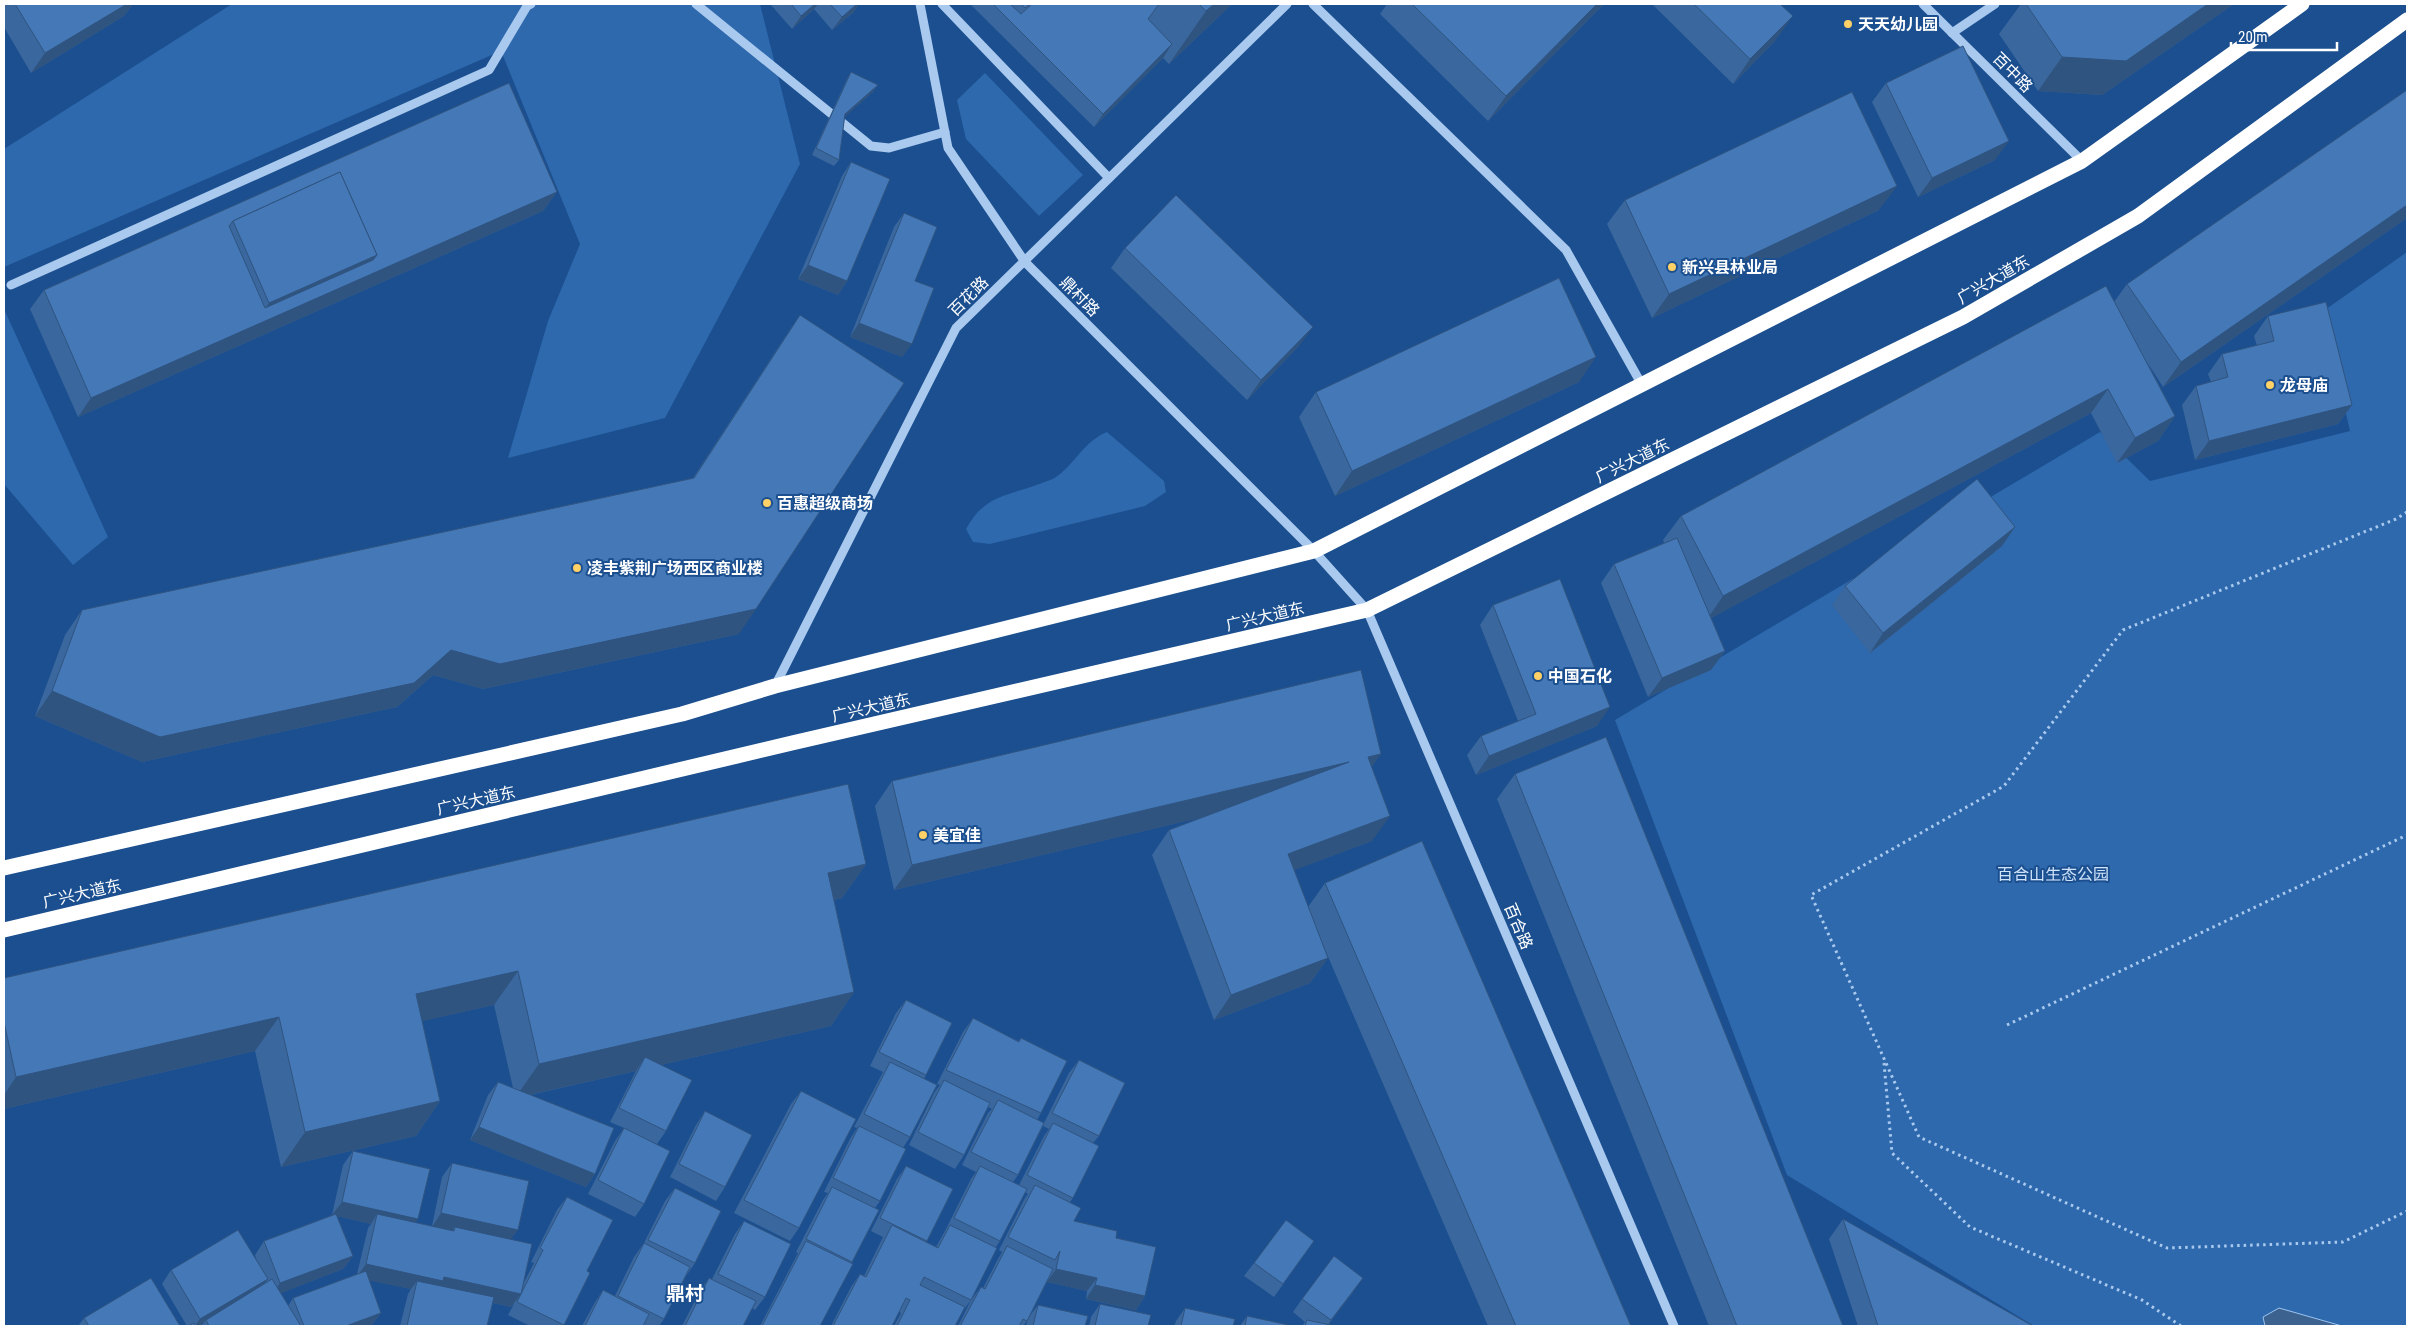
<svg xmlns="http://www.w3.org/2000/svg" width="2411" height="1330" font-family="'Roboto Condensed','Noto Sans SC',sans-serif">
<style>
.green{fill:#2e69ad}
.water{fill:#3c6290;stroke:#9cc4f0}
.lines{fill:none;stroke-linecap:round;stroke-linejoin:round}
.path{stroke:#a9c9ee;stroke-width:3;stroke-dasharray:2.5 4;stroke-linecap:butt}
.minor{stroke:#a9c9ee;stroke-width:9}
.highway{stroke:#fff;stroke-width:15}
.wall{fill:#3a679d;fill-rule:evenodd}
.shaded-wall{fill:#305480}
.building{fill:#4478b7;stroke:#305480;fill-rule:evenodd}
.poi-dot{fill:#ffd166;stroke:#1b4f8f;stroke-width:2}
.labels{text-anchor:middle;stroke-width:4;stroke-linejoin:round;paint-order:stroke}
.poi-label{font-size:16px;font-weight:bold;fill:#fff;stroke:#1b4f8f;text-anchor:start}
.street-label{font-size:16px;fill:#fff;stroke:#1b4f8f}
.park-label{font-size:16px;fill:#cfe3fa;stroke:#1b4f8f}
.quarter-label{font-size:19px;font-weight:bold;fill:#fff;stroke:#1b4f8f}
</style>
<rect width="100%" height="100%" fill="#1b4f8f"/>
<!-- green -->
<g class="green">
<polygon points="232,4 760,4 800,164 665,418 508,458 548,321 580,244 501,51 4,267 4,149"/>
<polygon points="985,73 1083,175 1039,216 966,139 957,100"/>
<polygon points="2407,252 2407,1326 2034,1326 1787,1175 1615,720 2100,432 2150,481 2350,431 2322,312"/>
<polygon points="4,309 108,537 73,565 4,484"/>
<path d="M1107 432 1164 481 1166 492 1145 506 990 544 973 542 966 529C985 494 1008 496 1042 483 1046 481 1052 480 1056 477 1075 464 1084 441 1107 432Z"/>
</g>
<!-- water -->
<polygon class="water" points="2279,1308 2342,1326 2265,1326 2263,1317"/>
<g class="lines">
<!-- path -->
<g class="path">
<polyline points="2407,512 2396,519 2123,630 2004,786 1811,895 1919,1137 2167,1248 2343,1242 2407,1211"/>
<polyline points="2007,1025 2407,835"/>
<polyline points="1884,1063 1892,1153 1970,1227 2142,1300 2181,1326"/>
</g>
<!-- minor -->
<g class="minor">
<polyline points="696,4 871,146 889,148 945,132"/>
<polyline points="920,4 948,148 1025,262 1314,551 1367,610 1674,1326"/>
<polyline points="942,4 1109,178"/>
<polyline points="1313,4 1566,250 1642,385"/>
<polyline points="1923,4 2082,161"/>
<polyline points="1952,33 1995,4"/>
<polyline points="11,285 489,70 527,6 531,4"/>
<polyline points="775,686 956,328 1287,4"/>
</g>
<!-- highway -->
<g class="highway">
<polyline points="4,868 682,714 775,686 1314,551 2082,161 2302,4"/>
<polyline points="4,930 792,743 1367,610 1963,317 2138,216 2407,20"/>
</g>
</g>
<!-- wall -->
<g class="wall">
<polygon points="4,4 133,4 124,16 31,73 4,27"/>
<polygon points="772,4 859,4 853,13 832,30 814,9 792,29 771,5"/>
<polygon points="970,4 1232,4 1169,64 1163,58 1094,127"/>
<polygon points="1387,4 1604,4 1488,121 1380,14"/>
<polygon points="1652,4 1780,4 1775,41 1733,84"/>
<polygon points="2021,4 2234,4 2102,95 2038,91 1999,34"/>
<polygon points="851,72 874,91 844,117 839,160 834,166 812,155 847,79"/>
<polygon points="509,83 557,192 543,211 78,417 30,309 44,290"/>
<polygon points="1886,83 1995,160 1918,197 1872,102"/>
<polygon points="2407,90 2407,218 2163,387 2147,362 2175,416 2158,441 2117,463 2091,413 1711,618 1725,651 1711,670 1648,697 1601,583 1614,564 1664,543 1663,540 1681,516 2114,302 2127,284"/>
<polygon points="851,162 847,281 838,295 798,279 842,176"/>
<polygon points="1625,200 1879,210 1652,318 1607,224"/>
<polygon points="904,213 915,281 902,357 850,337 894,227"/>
<polygon points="1125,248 1299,346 1247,400 1111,268"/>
<polygon points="800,315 739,634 483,689 433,675 397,707 142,762 35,716 65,635 82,610 693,478 783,340"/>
<polygon points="2268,316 2352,405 2338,424 2195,460 2182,405 2196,386 2211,382 2208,374 2222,354 2257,346 2254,336"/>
<polygon points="1579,382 1335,496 1299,417 1316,392"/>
<polygon points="2002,546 1870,653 1832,605 1845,586"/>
<polygon points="1493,605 1597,726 1476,775 1467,755 1481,736 1518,721 1480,625"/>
<polygon points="1372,767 1372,841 1294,870 1308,907 1325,883 1631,1326 1488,1326 1319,936 1328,958 1310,983 1214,1020 1152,855 1169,830 1203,817 894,890 875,806 892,781"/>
<polygon points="1515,774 1843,1326 1709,1326 1497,799"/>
<polygon points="866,864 842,898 834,900 854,992 831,1026 661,1065 666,1131 657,1144 644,1204 635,1217 588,1194 615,1141 624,1128 610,1122 636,1071 530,1095 595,1174 586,1187 470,1140 488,1095 498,1082 513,1088 494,1005 422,1021 440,1101 416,1136 281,1167 255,1051 4,1109 4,978"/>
<polygon points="906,1000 926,1075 924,1079 910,1137 903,1148 880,1201 875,1208 879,1210 820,1326 760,1326 798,1253 796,1252 823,1200 828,1193 824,1192 850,1139 857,1128 854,1127 883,1072 870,1066 896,1013"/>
<path d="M973 1018 1018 1041 1021 1038 1041 1113 1037 1120 1044 1123 1069 1073 1079 1060 1099 1136 1093 1143 1073 1198 1070 1202 1074 1221 1116 1238 1145 1296 1136 1310 1086 1299 1087 1291 1047 1282V1280L1027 1321 1023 1326H958L971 1300 981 1287 983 1288 998 1259 1002 1252 999 1250 1025 1198 1028 1194 1025 1192 1000 1241 996 1247 971 1300 962 1312 955 1326H894L901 1313 899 1312 892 1326H831L851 1287 860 1274 864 1276 883 1237 871 1231 897 1179 906 1166 953 1189 926 1242 936 1247 941 1238 945 1231 971 1179 976 1172 962 1165 988 1113 992 1109 988 1107 964 1155 955 1169 909 1145 934 1093 940 1085 937 1084 963 1032ZM1043 1126 1049 1129 1044 1136 1019 1185 1013 1182 1018 1175Z"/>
<polygon points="801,1091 799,1228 790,1241 734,1213 791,1104"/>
<polygon points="705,1111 725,1187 716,1201 670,1177 696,1125"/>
<path d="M353 1151 415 1223 432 1226 442 1177 452 1163 511 1240 522 1286 534 1263 531 1262 557 1210 567 1197 587 1271 590 1273 563 1326H530L508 1315 514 1304 511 1307 493 1303 487 1326H400L408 1294 411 1289 369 1280 381 1313 371 1326H187L162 1284 171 1270 257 1262 255 1255 264 1241 332 1215 343 1165ZM337 1216 371 1224 368 1228 357 1274 293 1298 288 1306 281 1293 343 1269 353 1256Z"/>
<polygon points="675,1188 695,1263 686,1276 664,1319 659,1326 582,1326 594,1304 603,1290 615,1296 634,1257 644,1243 665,1201"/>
<polygon points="1843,1219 2033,1326 1858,1326 1829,1239"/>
<polygon points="744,1221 765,1297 755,1310 752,1308 743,1326 682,1326 700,1291 709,1278 712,1279 735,1234"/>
<polygon points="1314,1241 1274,1297 1244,1276 1254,1263"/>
<polygon points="1354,1291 1328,1325 1335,1326 1302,1326 1305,1322 1293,1312 1302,1299"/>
<polygon points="1100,1304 1148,1326 1089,1326 1091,1317"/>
<polygon points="1038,1305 1085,1326 1026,1326 1028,1318"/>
<polygon points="1185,1308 1233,1326 1174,1326 1176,1321"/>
<polygon points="1247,1316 1293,1326 1240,1326"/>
<polygon points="84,1318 180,1326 78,1326"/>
</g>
<!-- shaded-wall -->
<g class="shaded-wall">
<polygon points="127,4 133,4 124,16 31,73 45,53"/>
<polygon points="815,4 818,4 814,9 792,29 801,16"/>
<polygon points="857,4 859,4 853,13 832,30 842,17"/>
<polygon points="1214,4 1232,4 1169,64 1206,11"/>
<polygon points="1597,4 1604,4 1488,121 1506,96"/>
<polygon points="2208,4 2234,4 2102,95 2038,91 2062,57"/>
<polygon points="1793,16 1775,41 1733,84 1750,59"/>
<polygon points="1172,44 1163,58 1094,127 1103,114"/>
<polygon points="878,85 874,91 840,121 845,114"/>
<polygon points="2009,141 1995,160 1918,197 1932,178"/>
<polygon points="1897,186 1879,210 1652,318 1669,294"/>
<polygon points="557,192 543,211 78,417 91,398 253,326 269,303 377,255"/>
<polygon points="2407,205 2407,218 2163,387 2181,362"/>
<polygon points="808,265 847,281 838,295 798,279"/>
<polygon points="859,323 912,344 902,357 850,337"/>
<polygon points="1313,327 1299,346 1247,400 1261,380"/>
<polygon points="1596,357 1579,382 1335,496 1352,471"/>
<polygon points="2108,389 2091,413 1706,621 1723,596"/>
<polygon points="2352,405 2338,424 2195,460 2209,441"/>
<polygon points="2175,416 2158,441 2117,463 2135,438"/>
<polygon points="2015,527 2002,546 1870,653 1883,633"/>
<polygon points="756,609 739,634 483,689 433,675 397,707 142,762 35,716 52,691 451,650"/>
<polygon points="1725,651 1711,670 1648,697 1662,678"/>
<polygon points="1610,707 1597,726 1476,775 1489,756"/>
<polygon points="1381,754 1363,779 1368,757"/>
<polygon points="1349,762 1332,787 894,890 912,865"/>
<polygon points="1390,816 1372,841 1271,879 1288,854"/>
<polygon points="866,864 842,898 804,907 828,873"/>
<polygon points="1328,958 1310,983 1214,1020 1231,995"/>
<polygon points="518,971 494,1005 392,1028 416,994"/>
<polygon points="854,992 831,1026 639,1070 645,1057 636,1071 515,1098 539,1064"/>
<polygon points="279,1017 255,1051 4,1109 4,1095 16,1077"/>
<polygon points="440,1101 416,1136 281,1167 305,1132"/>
<polygon points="479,1127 595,1174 586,1187 470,1140"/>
<polygon points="342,1202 418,1219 409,1232 377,1214 371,1224 332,1215"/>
<polygon points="441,1213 518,1230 508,1243 455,1227 452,1231 432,1227"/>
<polygon points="353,1256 343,1269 271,1297 280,1283"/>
<polygon points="366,1264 444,1277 521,1294 511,1307 436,1290 417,1281 411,1289 356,1278"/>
<polygon points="1056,1269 1097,1278 1087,1291 1047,1282"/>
<polygon points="1363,1278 1354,1291 1327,1326 1331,1320"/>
<polygon points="268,1279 258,1292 206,1320 201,1326 195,1326 200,1319"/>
<polygon points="1095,1285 1145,1296 1136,1310 1086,1299"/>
<polygon points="381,1313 371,1326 346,1326"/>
</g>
<!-- building -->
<g class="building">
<polygon points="15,4 127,4 45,53"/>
<polygon points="791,4 815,4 801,16"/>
<polygon points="830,4 857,4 842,17"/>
<polygon points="993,4 1010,4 1021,14 1032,4 1159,4 1148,19 1172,44 1103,114"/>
<polygon points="1021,4 1030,4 1025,8"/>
<polygon points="1199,4 1214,4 1206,11"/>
<polygon points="1412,4 1597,4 1506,96"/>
<polygon points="1694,4 1780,4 1793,16 1750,59"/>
<polygon points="2026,4 2208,4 2126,61 2062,57"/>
<polygon points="1963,46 2009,141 1932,178 1886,83"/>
<polygon points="851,72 878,85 845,114 839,160 816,148"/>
<path d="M509 83 557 192 91 398 44 290ZM340 172 377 255 373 260 265 308 229 226 233 221Z"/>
<polygon points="2407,90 2407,205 2181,362 2127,284"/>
<polygon points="1852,92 1897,186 1669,294 1625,200"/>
<polygon points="851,162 890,179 847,281 808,265"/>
<polygon points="340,172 377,255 269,303 233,221"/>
<polygon points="1176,195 1313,327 1261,380 1125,248"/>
<polygon points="904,213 937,227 915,281 934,288 912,344 859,323"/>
<polygon points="1559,278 1596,357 1352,471 1316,392"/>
<polygon points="2106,286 2175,416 2135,438 2108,389 1723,596 1681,516"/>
<polygon points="2326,302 2352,405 2209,441 2196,386 2228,377 2222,354 2274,341 2268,316"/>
<polygon points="800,315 904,383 756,609 500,664 451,650 414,683 160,737 52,691 82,610 694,478"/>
<polygon points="1977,479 2015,527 1883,633 1845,586"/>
<polygon points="1677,538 1725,651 1662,678 1614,564"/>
<polygon points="1560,579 1610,707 1489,756 1481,736 1536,714 1493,605"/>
<polygon points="1361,670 1381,754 1368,757 1390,816 1288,854 1328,958 1231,995 1169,830 1349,762 912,865 892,781"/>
<polygon points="1606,737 1843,1326 1737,1326 1515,774"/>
<polygon points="848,784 866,864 828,873 854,992 539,1064 518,971 416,994 440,1101 305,1132 279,1017 16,1077 4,1022 4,978"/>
<polygon points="1422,841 1631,1326 1516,1326 1325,883"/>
<polygon points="906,1000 952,1023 926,1075 879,1052"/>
<polygon points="973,1018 1019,1042 1021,1038 1067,1061 1041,1113 946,1070"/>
<polygon points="645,1057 692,1080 666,1131 619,1108"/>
<polygon points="1079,1060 1125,1083 1099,1136 1052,1113"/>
<polygon points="890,1062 937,1085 910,1137 864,1114"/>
<polygon points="944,1080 990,1103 964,1155 918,1132"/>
<polygon points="498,1082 614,1128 595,1174 479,1127"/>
<polygon points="801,1091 856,1119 799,1228 744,1200"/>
<polygon points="998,1100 1044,1123 1018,1175 971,1152"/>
<polygon points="705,1111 752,1135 725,1187 679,1164"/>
<polygon points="1053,1123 1099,1146 1073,1198 1027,1175"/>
<polygon points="859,1126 906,1149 880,1201 833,1178"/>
<polygon points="624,1128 670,1151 644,1204 598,1180"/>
<polygon points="353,1151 430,1169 418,1219 342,1202"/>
<polygon points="452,1163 529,1181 518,1230 441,1213"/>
<polygon points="906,1166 953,1189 927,1241 880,1218"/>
<polygon points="980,1166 1027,1189 1000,1241 954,1218"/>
<polygon points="1035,1185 1081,1208 1074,1221 1117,1231 1116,1238 1156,1247 1145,1296 1095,1285 1097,1278 1056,1269 1060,1251 1055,1260 1008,1237"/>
<polygon points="832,1187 879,1210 852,1262 806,1239"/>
<polygon points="675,1188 721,1211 695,1263 648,1240"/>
<polygon points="567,1197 613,1220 587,1271 590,1273 564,1325 517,1302 543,1250 540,1248"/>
<polygon points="336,1214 353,1256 280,1283 264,1241"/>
<polygon points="377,1214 454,1231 455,1227 532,1244 521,1294 444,1277 443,1281 366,1264"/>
<polygon points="1843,1219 2033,1326 1878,1326"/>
<polygon points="1286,1220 1314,1241 1283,1284 1254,1263"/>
<polygon points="744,1221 791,1244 765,1297 718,1274"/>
<polygon points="892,1225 938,1248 950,1225 997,1248 971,1300 924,1277 920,1285 965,1307 955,1326 897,1326 910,1300 906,1298 892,1326 833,1326 860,1274 866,1277"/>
<polygon points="238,1230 268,1279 200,1319 171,1270"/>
<polygon points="806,1241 853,1264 820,1326 762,1326"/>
<polygon points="644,1243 690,1267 664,1319 618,1296"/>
<polygon points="1007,1246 1053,1269 1027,1321 1023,1319 1019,1326 960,1326 981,1287 985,1289"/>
<polygon points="1334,1256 1363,1278 1331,1320 1302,1299"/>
<polygon points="366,1271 381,1313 346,1326 304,1326 293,1298"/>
<polygon points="151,1278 180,1326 89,1326 84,1318"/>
<polygon points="709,1278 756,1301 743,1326 685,1326"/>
<polygon points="272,1279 301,1326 209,1326 206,1320"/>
<polygon points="417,1281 494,1297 487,1326 407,1326"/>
<polygon points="603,1290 649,1314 643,1326 585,1326"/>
<polygon points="1100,1304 1151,1315 1148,1326 1095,1326"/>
<polygon points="1038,1305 1088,1316 1085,1326 1033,1326"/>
<polygon points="1185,1308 1235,1319 1233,1326 1181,1326"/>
<polygon points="1247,1316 1293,1326 1245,1326"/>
<polygon points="1307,1320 1335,1326 1305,1326"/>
<polygon points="194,1323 195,1326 188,1326"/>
</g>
<!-- markers -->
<g class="poi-dot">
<circle cx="1848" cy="24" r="5"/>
<circle cx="1672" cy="267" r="5"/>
<circle cx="2270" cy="385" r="5"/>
<circle cx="767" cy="503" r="5"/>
<circle cx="577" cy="568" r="5"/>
<circle cx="1538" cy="676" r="5"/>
<circle cx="923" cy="835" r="5"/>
</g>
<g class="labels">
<!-- poi labels -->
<g class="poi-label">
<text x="1858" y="30">天天幼儿园</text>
<text x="1682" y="273">新兴县林业局</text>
<text x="2280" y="391">龙母庙</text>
<text x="777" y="509">百惠超级商场</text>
<text x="587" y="574">凌丰紫荆广场西区商业楼</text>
<text x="1548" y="682">中国石化</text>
<text x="933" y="841">美宜佳</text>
</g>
<!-- street labels -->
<g class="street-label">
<text transform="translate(2013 72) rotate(45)" y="6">百中路</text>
<text transform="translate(1993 279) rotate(-30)" y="6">广兴大道东</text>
<text transform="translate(968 296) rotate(-45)" y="6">百花路</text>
<text transform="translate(1080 296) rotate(45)" y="6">鼎村路</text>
<text transform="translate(1632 460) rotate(-26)" y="6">广兴大道东</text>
<text transform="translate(1265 616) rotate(-13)" y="6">广兴大道东</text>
<text transform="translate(871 707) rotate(-13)" y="6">广兴大道东</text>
<text transform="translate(476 800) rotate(-13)" y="6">广兴大道东</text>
<text transform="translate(82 893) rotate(-13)" y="6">广兴大道东</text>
<text transform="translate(1519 926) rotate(67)" y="6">百合路</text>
</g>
<!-- park labels -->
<g class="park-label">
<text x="2053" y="880">百合山生态公园</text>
</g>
<!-- quarter labels -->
<g class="quarter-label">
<text x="685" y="1300">鼎村</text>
</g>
</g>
<!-- border -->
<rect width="2411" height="1330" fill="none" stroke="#ffffff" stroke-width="10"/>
<!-- scale -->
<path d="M2231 42v8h106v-8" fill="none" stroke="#ffffff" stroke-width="2.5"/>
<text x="2238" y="42" font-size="15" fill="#ffffff" stroke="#1b4f8f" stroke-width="4" paint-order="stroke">20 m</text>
</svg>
